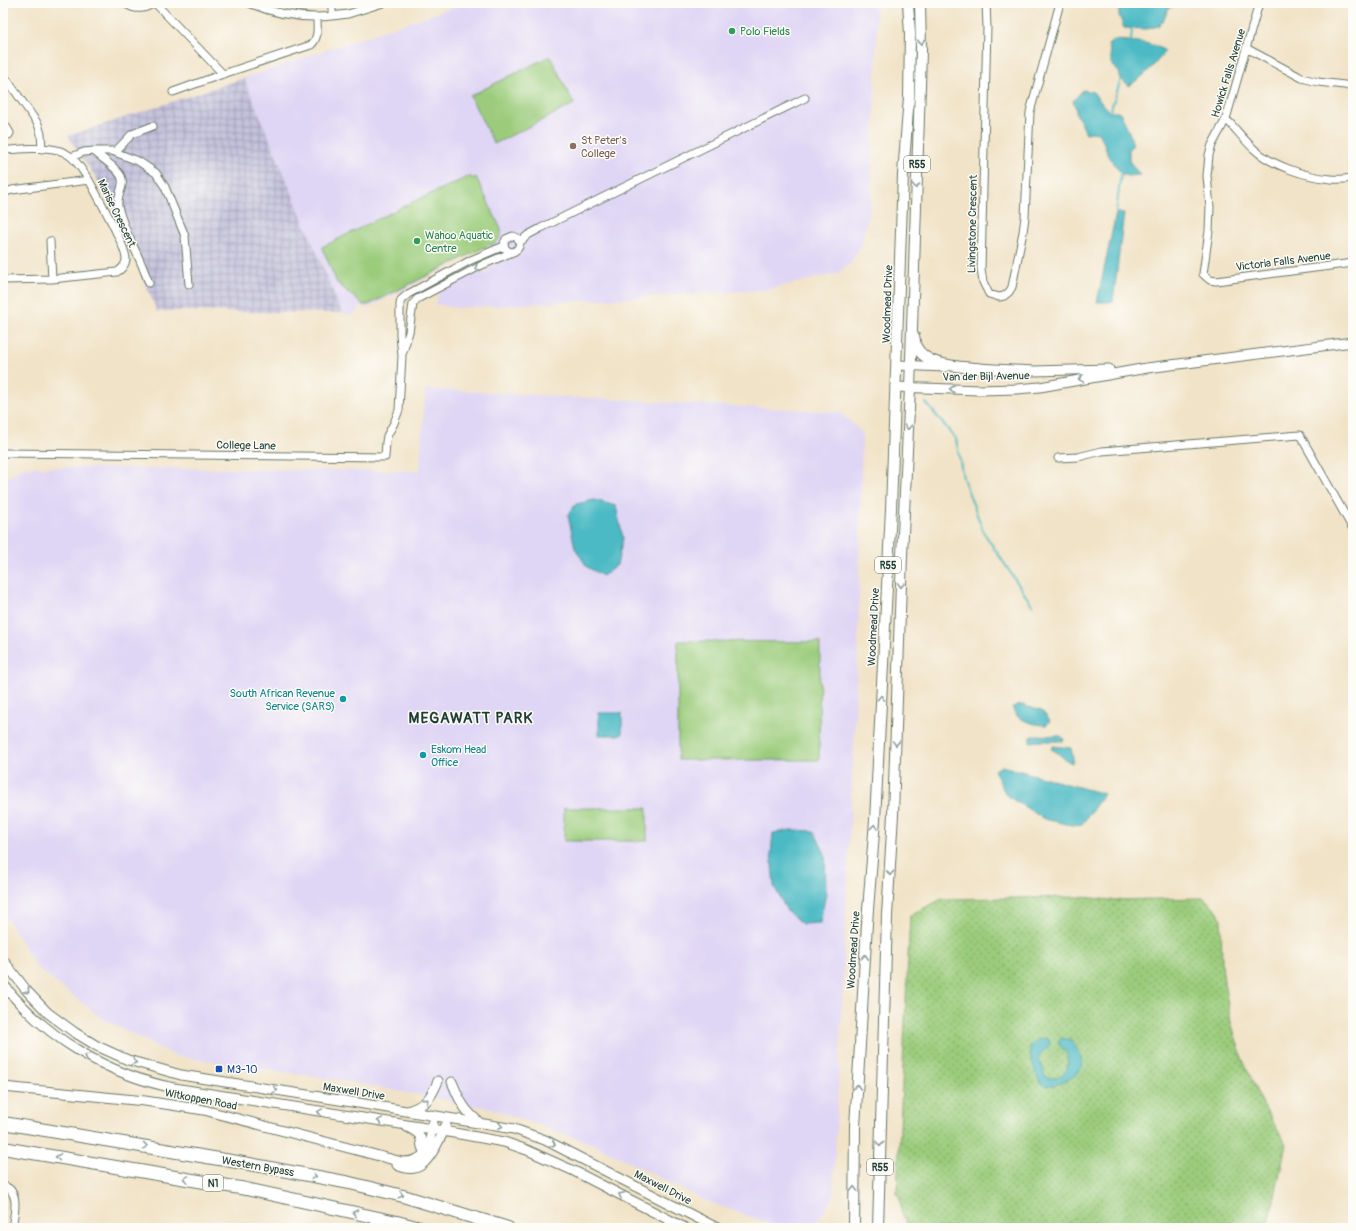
<svg xmlns="http://www.w3.org/2000/svg" width="1356" height="1231" font-family="Pangolin,sans-serif">
<style>
.built{fill:#dfd5f5}
.industrial{fill:url(#industrial-grid)}
.grass{fill:url(#grass-dots);stroke:#5d8458}
.park{fill:#9bcc7c;stroke:#5d8458}
.water{fill:#4cbac4;stroke:#367c7c}
.lines{fill:none;stroke-linecap:round;stroke-linejoin:round}
.stream{stroke:#4cbac4;stroke-width:2}
.street-casing{stroke:#687767;stroke-width:9}
.secondary-casing{stroke:#687767;stroke-width:11}
.primary-casing{stroke:#687767;stroke-width:12}
.highway-casing{stroke:#687767;stroke-width:14}
.street{stroke:#fff;stroke-width:7}
.secondary{stroke:#fff;stroke-width:9}
.primary{stroke:#fff;stroke-width:10}
.highway{stroke:#fff;stroke-width:12}
.oneway{stroke:#8f9e9a}
.leisure-dot{fill:#2e9e5b;stroke:#fdfcf7;stroke-width:1.5}
.education-dot{fill:#8d6e63;stroke:#fdfcf7;stroke-width:1.5}
.culture-dot{fill:#0f9aa8;stroke:#fdfcf7;stroke-width:1.5}
.transit-dot{fill:#1a4fb4;stroke:#fdfcf7;stroke-width:1.5}
.labels{text-anchor:middle;stroke-width:3;stroke-linejoin:round;paint-order:stroke}
.shield{fill:#fdfcf7;stroke:#62766e;stroke-width:1}
.shield-label{font-size:10px;font-weight:bold;fill:#1f3d34}
.leisure-label{font-size:11px;fill:#27864d;stroke:#fdfcf7;text-anchor:start}
.street-label{font-size:11px;fill:#1f3d34;stroke:#fdfcf7}
.education-label{font-size:11px;fill:#785e54;stroke:#fdfcf7;text-anchor:start}
.culture-label{font-size:11px;fill:#0d838f;stroke:#fdfcf7;text-anchor:end}
.transit-label{font-size:11px;fill:#164399;stroke:#fdfcf7;text-anchor:start}
.district-label{font-size:15px;font-weight:bold;letter-spacing:1px;fill:#1f3d34;stroke:#fdfcf7}
</style>
<defs>
<pattern id="industrial-grid" width="8" height="8" patternUnits="userSpaceOnUse"><rect width="8" height="8" fill="#c3c1db"/><path d="M0 4h8M4 0v8" fill="none" stroke="#9e9eb2"/></pattern>
<pattern id="grass-dots" width="8" height="8" patternUnits="userSpaceOnUse"><rect width="8" height="8" fill="#9bcc7c"/><path d="M2 2h.1M6 6h.1" fill="none" stroke="#7ea766" stroke-width="1.8" stroke-linecap="round"/></pattern>
</defs>
<rect width="100%" height="100%" fill="#fdfcf7"/>
<filter id="ink" filterUnits="userSpaceOnUse"><feTurbulence type="fractalNoise" baseFrequency=".025" numOctaves="2"/><feDisplacementMap in="SourceGraphic" scale="8" xChannelSelector="R" yChannelSelector="G"/><feConvolveMatrix kernelMatrix="1 2 1 2 8 2 1 2 1" color-interpolation-filters="sRGB"/></filter>
<filter id="wash" filterUnits="userSpaceOnUse"><feTurbulence type="fractalNoise" baseFrequency=".012" numOctaves="4" result="noise"/><feDisplacementMap in="SourceGraphic" scale="16" xChannelSelector="R" yChannelSelector="G"/><feGaussianBlur stdDeviation="0.9" result="paint"/><feColorMatrix in="noise" values="0 0 0 0 0 0 0 0 0 0 0 0 0 0 0 0 0 1.4 0 .05"/><feComposite in="paint" operator="in"/></filter>
<g filter="url(#wash)">
<rect width="100%" height="100%" fill="#f1e3c7"/>
<path class="built" d="M466 3H875L877 30 871 202 861 246 850 264 836 274 764 290 458 308 435 304 439 292 476 272 487 274 489 266 497 264 488 246 368 308 360 306 358 311 351 316 342 313 244 78Z
M425 389 840 412 862 433 858 649 833 1198 813 1228H782L701 1199 598 1146 489 1108 338 1080 176 1056 104 1020 37 968 3 912V480L24 467 420 471Z"/>
<path class="industrial" d="M244 78 342 313 165 311 157 312 112 202 68 136Z"/>
<path class="grass" d="M1081 897 1111 900 1204 898 1217 910 1221 918 1222 965 1224 982 1231 1022 1242 1058 1263 1105 1286 1144 1268 1228H908L901 1210 900 1199 897 1192 910 915 942 899Z"/>
<path class="park" d="M550 56 574 104 494 144 470 96Z
M470 176 472 179 476 177 501 229C502 238 498 241 492 246L491 244 368 305H363L337 283 322 247 404 206Z
M678 641 820 642 819 760H678Z
M564 808H647V841H564Z"/>
<path class="water" d="M1119 3H1175L1167 11 1164 20 1158 26 1147 29 1124 28 1119 15Z
M1114 40C1129 41 1154 42 1165 51 1154 66 1144 77 1128 86L1121 79 1119 72 1112 66 1110 51 1108 45Z
M1083 90 1093 92 1103 105 1110 112H1120L1129 132 1133 145 1129 149V161L1140 175 1127 176 1121 173 1108 156 1104 143 1098 133 1092 132 1086 133 1076 113V109L1073 101Z
M1116 213H1124L1113 302H1097Z
M594 500 616 506 623 538 617 565 603 576 587 567 575 548 568 515 576 504Z
M1022 705 1042 711 1050 721 1046 725C1037 725 1024 722 1017 716 1015 714 1013 709 1012 707Z
M599 713H622V735H599Z
M1036 735 1061 736 1064 739 1063 741H1040L1030 742 1031 737Z
M1053 746 1071 748 1073 757 1072 763C1062 759 1060 753 1051 749Z
M1002 766 1104 794 1082 824 1071 825 1044 819 1006 795 994 770Z
M791 830 814 831 825 854 826 893 820 923 802 924 787 911 774 886 771 854 773 833Z
M1045 1038 1049 1039 1050 1045C1046 1051 1039 1052 1038 1060L1043 1067 1044 1075 1047 1078C1064 1079 1072 1069 1066 1053 1065 1049 1060 1047 1058 1043L1061 1038 1071 1040C1075 1045 1081 1055 1082 1062 1084 1077 1056 1086 1045 1086 1043 1084 1041 1084 1040 1082 1036 1076 1029 1054 1030 1048 1032 1041 1039 1039 1045 1038Z"/>
<g class="lines">
<path class="stream" d="M1131 41 1132 29
M1110 112 1121 79
M1116 213 1121 173
M926 403 956 439 963 478 984 533 1032 605"/>
</g>
</g>
<g filter="url(#ink)">
<g class="lines">
<defs>
<path id="street" d="M125 3C133 10 145 10 153 3
M155 3 223 74
M249 3C275 14 304 19 332 16V3
M986 3 987 27 981 269 983 282 989 294 999 297 1004 296 1009 292 1012 287 1023 232 1025 217 1030 112 1060 3
M1259 3 1226 119 1212 145 1209 155 1207 176 1210 207 1209 231 1203 274 1210 280 1216 281 1353 263
M332 16 348 14 383 3
M1246 48 1302 78 1318 82 1353 86
M3 74 38 124 41 134 42 149
M173 92 223 74 311 45C319 38 317 28 317 17
M1226 119C1236 129 1244 140 1254 149 1272 166 1307 177 1331 179 1338 180 1346 179 1353 178
M3 122 10 133 9 135H3
M3 150C23 150 54 143 70 156 78 162 83 172 89 180
M94 151C102 159 115 166 121 176 126 186 116 195 118 206 121 221 129 237 136 252 141 262 145 273 149 283
M115 152 132 134 153 126
M71 157 84 152 94 151H112L138 161 156 173 165 187 185 236 189 284
M3 193 12 190 89 180C96 194 127 247 126 260 125 266 122 269 117 272L52 279 3 280
M50 241 52 279
M520 242 528 235 541 228 805 98
M403 352 409 332 413 304 417 299 482 265 515 251C522 246 521 238 513 236L506 239C502 245 505 251 512 252
M3 453 385 457 386 442 387 436 394 423 399 410 402 356 400 335V304L401 300 408 294 471 260 504 246
M1058 458 1078 457 1102 451 1300 435 1353 529
M3 1186C21 1190 14 1215 12 1228"/>
<path id="secondary" d="M897 365 946 367
M976 368 1034 371 1109 369
M895 387 979 390 1017 389 1040 387 1147 368 1353 342
M3 960 27 991 48 1013 74 1032 97 1046 128 1060 181 1075 358 1103 514 1129 545 1140 717 1228
M3 984C46 1038 106 1074 174 1088L432 1129 504 1142 527 1150 574 1171 685 1228
M452 1082C460 1101 463 1109 480 1123
M3 1087 145 1101 204 1110 402 1162C429 1162 429 1145 433 1123
M407 1111C425 1106 431 1098 438 1081
M407 1127C429 1137 416 1140 425 1153
M397 1165C418 1175 427 1162 436 1146 440 1139 443 1133 446 1125"/>
<path id="primary" d="M914 336C915 339 915 343 916 346 926 368 963 366 983 369
M854 1228 855 1126 859 1062 867 923 875 820 891 509 903 175 909 97 910 34 908 3
M878 1228 887 916 893 814 902 555 910 388 920 86 921 50 920 3"/>
<path id="highway" d="M3 1123 249 1164 350 1183 403 1196 508 1228
M3 1148 246 1189 397 1222 420 1228"/>
</defs>
<use href="#street" class="street-casing"/>
<use href="#secondary" class="secondary-casing"/>
<use href="#primary" class="primary-casing"/>
<use href="#highway" class="highway-casing"/>
<use href="#street" class="street"/>
<use href="#secondary" class="secondary"/>
<use href="#primary" class="primary"/>
<use href="#highway" class="highway"/>
</g>
<defs><path id="oneway-chevron" d="M-2-3.5L2.5 0L-2 3.5" fill="none" stroke-width="1.6" stroke-linecap="round" stroke-linejoin="round"/></defs>
<g class="oneway">
<use href="#oneway-chevron" transform="translate(921 42) rotate(88)"/>
<use href="#oneway-chevron" transform="translate(916 186) rotate(92)"/>
<use href="#oneway-chevron" transform="translate(477 268) rotate(152)"/>
<use href="#oneway-chevron" transform="translate(1081 379) rotate(171)"/>
<use href="#oneway-chevron" transform="translate(952 389) rotate(-179)"/>
<use href="#oneway-chevron" transform="translate(908 427) rotate(93)"/>
<use href="#oneway-chevron" transform="translate(901 585) rotate(92)"/>
<use href="#oneway-chevron" transform="translate(881 698) rotate(-87)"/>
<use href="#oneway-chevron" transform="translate(896 743) rotate(92)"/>
<use href="#oneway-chevron" transform="translate(874 827) rotate(-86)"/>
<use href="#oneway-chevron" transform="translate(890 873) rotate(93)"/>
<use href="#oneway-chevron" transform="translate(865 957) rotate(-87)"/>
<use href="#oneway-chevron" transform="translate(27 991) rotate(48)"/>
<use href="#oneway-chevron" transform="translate(87 1056) rotate(-149)"/>
<use href="#oneway-chevron" transform="translate(134 1062) rotate(18)"/>
<use href="#oneway-chevron" transform="translate(857 1087) rotate(-87)"/>
<use href="#oneway-chevron" transform="translate(275 1090) rotate(9)"/>
<use href="#oneway-chevron" transform="translate(426 1101) rotate(-44)"/>
<use href="#oneway-chevron" transform="translate(320 1112) rotate(-171)"/>
<use href="#oneway-chevron" transform="translate(380 1121) rotate(-171)"/>
<use href="#oneway-chevron" transform="translate(500 1126) rotate(10)"/>
<use href="#oneway-chevron" transform="translate(553 1144) rotate(26)"/>
<use href="#oneway-chevron" transform="translate(880 1144) rotate(92)"/>
<use href="#oneway-chevron" transform="translate(145 1146) rotate(9)"/>
<use href="#oneway-chevron" transform="translate(58 1157) rotate(-171)"/>
<use href="#oneway-chevron" transform="translate(314 1176) rotate(11)"/>
<use href="#oneway-chevron" transform="translate(186 1179) rotate(-171)"/>
<use href="#oneway-chevron" transform="translate(854 1189) rotate(-89)"/>
<use href="#oneway-chevron" transform="translate(401 1195) rotate(15)"/>
<use href="#oneway-chevron" transform="translate(621 1195) rotate(-153)"/>
<use href="#oneway-chevron" transform="translate(355 1213) rotate(-168)"/>
</g>
</g>
<g class="leisure-dot">
<circle cx="732" cy="31" r="4"/>
<circle cx="417" cy="241" r="4"/>
</g>
<circle class="education-dot" cx="573" cy="146" r="4"/>
<g class="culture-dot">
<circle cx="343" cy="699" r="4"/>
<circle cx="423" cy="755" r="4"/>
</g>
<rect class="transit-dot" x="215" y="1065" width="8" height="8" rx="2"/>
<g class="labels">
<g class="shield">
<rect x="904" y="156" width="26" height="16" rx="3"/>
<rect x="875" y="557" width="26" height="16" rx="3"/>
<rect x="867" y="1159" width="26" height="16" rx="3"/>
<rect x="203" y="1175" width="20" height="16" rx="3"/>
</g>
<g class="shield-label">
<text x="917" y="168">R55</text>
<text x="888" y="569">R55</text>
<text x="880" y="1171">R55</text>
<text x="213" y="1187">N1</text>
</g>
<g class="leisure-label">
<text x="740" y="35">Polo Fields</text>
<text x="425" y="239">Wahoo Aquatic<tspan x="425" dy="13">Centre</tspan></text>
</g>
<g class="street-label">
<text transform="translate(1228 73) rotate(-73)" y="4">Howick Falls Avenue</text>
<text transform="translate(117 213) rotate(64)" y="4">Marise Crescent</text>
<text transform="translate(972 224) rotate(-89)" y="4">Livingstone Crescent</text>
<text transform="translate(1283 261) rotate(-7)" y="4">Victoria Falls Avenue</text>
<text transform="translate(887 304) rotate(-88)" y="4">Woodmead Drive</text>
<text transform="translate(986 376) rotate(-1)" y="4">Van der Bijl Avenue</text>
<text transform="translate(246 445) rotate(1)" y="4">College Lane</text>
<text transform="translate(873 627) rotate(-87)" y="4">Woodmead Drive</text>
<text transform="translate(853 950) rotate(-86)" y="4">Woodmead Drive</text>
<text transform="translate(354 1091) rotate(9)" y="4">Maxwell Drive</text>
<text transform="translate(201 1099) rotate(11)" y="4">Witkoppen Road</text>
<text transform="translate(258 1166) rotate(10)" y="4">Western Bypass</text>
<text transform="translate(663 1187) rotate(27)" y="4">Maxwell Drive</text>
</g>
<g class="education-label">
<text x="581" y="144">St Peter's<tspan x="581" dy="13">College</tspan></text>
</g>
<g class="culture-label">
<text x="335" y="697">South African Revenue<tspan x="335" dy="13">Service (SARS)</tspan></text>
<text x="431" y="753" text-anchor="start">Eskom Head<tspan x="431" dy="13">Office</tspan></text>
</g>
<g class="transit-label">
<text x="227" y="1073">M3-10</text>
</g>
<g class="district-label">
<text x="471" y="723">MEGAWATT PARK</text>
</g>
</g>
<rect width="1356" height="1231" fill="none" stroke="#fdfcf7" stroke-width="16"/>
</svg>
